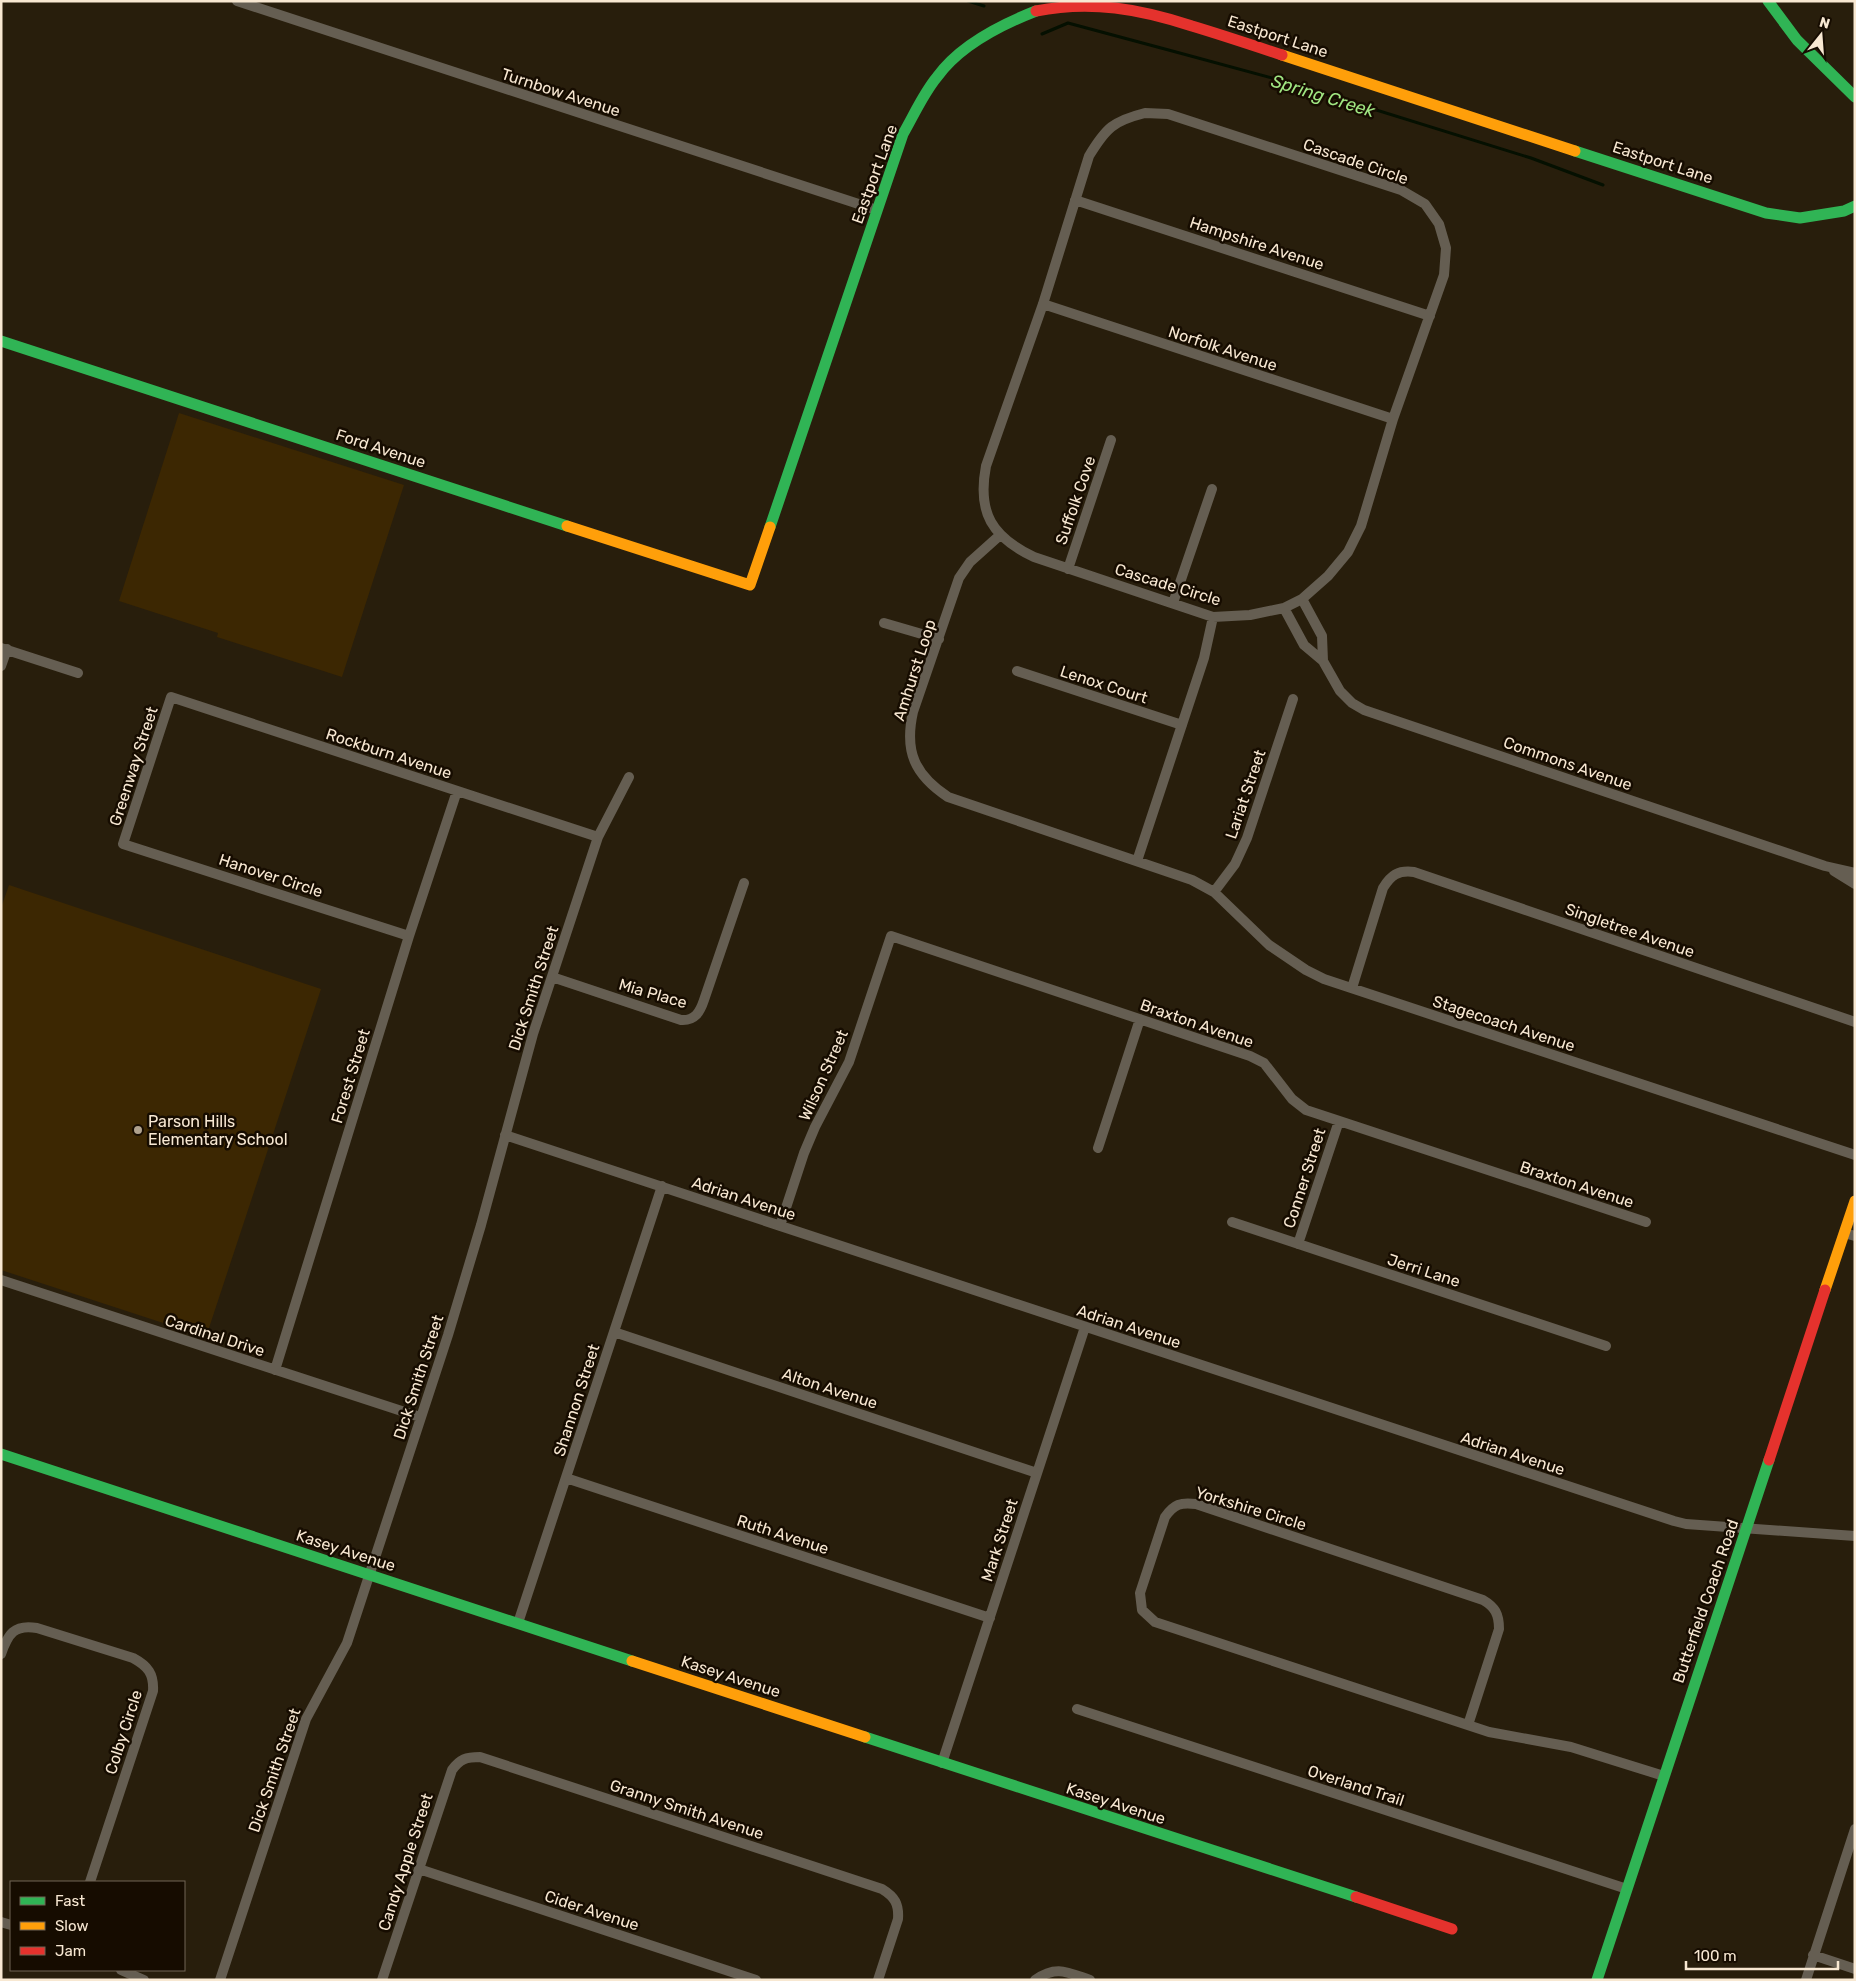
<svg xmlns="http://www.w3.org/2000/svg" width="1856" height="1981" font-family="Rubik,sans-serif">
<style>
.built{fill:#3c2702}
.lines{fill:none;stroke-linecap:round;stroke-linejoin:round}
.stream{stroke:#051001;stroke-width:3}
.street{stroke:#655e52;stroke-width:10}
.fast{stroke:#30b455;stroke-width:11}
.slow{stroke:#ff9f0a;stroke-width:11}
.jam{stroke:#e5322d;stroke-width:11}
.poi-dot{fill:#afa18d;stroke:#160c00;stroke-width:2}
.labels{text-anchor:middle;stroke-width:5;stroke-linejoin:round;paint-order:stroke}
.street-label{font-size:16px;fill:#f8e8d2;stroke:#160c00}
.poi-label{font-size:16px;fill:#f8e8d2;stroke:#160c00;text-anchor:start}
.water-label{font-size:18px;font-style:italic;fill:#a0e682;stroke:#160c00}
</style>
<rect width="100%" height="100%" fill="#281e0c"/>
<path class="built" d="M179 413 404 485 342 677 217 637 218 633 119 601Z
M9 885 321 989 206 1337 1 1270V908Z"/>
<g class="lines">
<path class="stream" d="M968 1 984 6
M1042 34 1068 23 1176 52 1283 81 1531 158 1603 185"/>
<path class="street" d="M237 1 877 210
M1145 113 1168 114 1401 190 1425 204 1439 224 1446 248 1444 275 1393 419 1361 526 1348 552 1328 576 1302 599 1284 608 1250 615 1213 617 1034 557C992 537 977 513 986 466L1043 304 1089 156C1106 128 1113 121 1145 113Z
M1075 200 1430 316
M1043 304 1393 419
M999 536 970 562 959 578 913 712C904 752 915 775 948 797L1192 880 1214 892 1269 945 1306 970 1324 979 1855 1155
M1068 569 1111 440
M1302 599 1322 636 1323 661
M1173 603 1212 489
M1284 608 1304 645 1323 661 1340 691 1352 703 1364 710 1825 866 1855 873
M884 623 939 639
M1 648 78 673
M1 666 7 649
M1017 671 1182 725
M1137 861 1204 658 1213 617
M1834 871 1855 884
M1214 892 1235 864 1247 838 1293 699
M409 936 123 844 171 697 598 837
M552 977 681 1020C695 1021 700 1012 704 1000L744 883
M1352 988 1383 888C1391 875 1398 870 1414 872L1855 1022
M505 1135 1674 1521 1686 1524 1855 1536
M1098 1148 1140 1019
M1232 1222 1606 1346
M780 1226 804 1153 815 1127 849 1062 891 936 1250 1056 1264 1063 1292 1099 1306 1110 1646 1222
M1844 1233 1855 1236
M1298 1244 1339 1121
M1 1280 420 1417
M614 1332 1037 1473
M275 1370 409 936 457 791
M566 1478 990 1618
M518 1623 662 1186
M1 1654C8 1634 14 1624 37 1628L133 1658C148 1666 154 1674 153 1691L90 1882
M1077 1709 1627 1889
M1468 1725 1499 1629C1499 1614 1495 1607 1483 1600L1196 1504C1181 1502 1174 1504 1165 1517L1140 1593 1142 1610 1155 1622 1489 1732 1571 1747 1664 1776
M942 1763 1085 1327
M419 1869 756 1980
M1 1922 11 1925
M1813 1955 1855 1969
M121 1970 144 1980
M220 1980 306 1719 347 1643 448 1335 481 1225 533 1034 598 837 629 777
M382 1980 452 1770C460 1759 466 1757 480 1757L882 1889C895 1897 899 1904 898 1919L878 1980
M1035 1980C1056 1965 1067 1972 1090 1980
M1806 1980 1855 1829"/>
<path class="fast" d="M1768 1 1797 40 1855 97
M1575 151 1766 213 1800 218 1844 211 1855 206
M1 341 567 526
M770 527 903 134C914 115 923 94 937 77 960 45 1000 25 1036 11
M1 1454 632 1661
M865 1737 1356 1897
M1597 1980 1769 1460"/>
<path class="slow" d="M1282 55 1575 151
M567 526 750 585 770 527
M1825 1290 1855 1201
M632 1661 865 1737"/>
<path class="jam" d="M1036 11C1091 0 1140 9 1192 26 1222 35 1252 45 1282 55
M1769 1460 1825 1290
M1356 1897 1452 1929"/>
</g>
<circle class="poi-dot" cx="138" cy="1130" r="5"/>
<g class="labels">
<g class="street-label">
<text transform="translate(1278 36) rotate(18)" y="6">Eastport Lane</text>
<text transform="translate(561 92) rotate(18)" y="6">Turnbow Avenue</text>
<text transform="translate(1356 161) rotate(19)" y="6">Cascade Circle</text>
<text transform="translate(1663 162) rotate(18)" y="6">Eastport Lane</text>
<text transform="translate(874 174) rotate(-70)" y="6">Eastport Lane</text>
<text transform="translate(1257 243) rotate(18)" y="6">Hampshire Avenue</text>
<text transform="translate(1223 348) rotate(18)" y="6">Norfolk Avenue</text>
<text transform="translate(381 448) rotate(18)" y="6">Ford Avenue</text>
<text transform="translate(1075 500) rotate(-71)" y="6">Suffolk Cove</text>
<text transform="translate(1168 584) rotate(17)" y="6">Cascade Circle</text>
<text transform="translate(914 670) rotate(-72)" y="6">Amhurst Loop</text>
<text transform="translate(1104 684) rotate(18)" y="6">Lenox Court</text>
<text transform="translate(389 753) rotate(18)" y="6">Rockburn Avenue</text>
<text transform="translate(1568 763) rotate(19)" y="6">Commons Avenue</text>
<text transform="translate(133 766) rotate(-72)" y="6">Greenway Street</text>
<text transform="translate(1245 794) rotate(-71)" y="6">Lariat Street</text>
<text transform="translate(271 875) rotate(18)" y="6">Hanover Circle</text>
<text transform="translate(1630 930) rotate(19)" y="6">Singletree Avenue</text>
<text transform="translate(533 988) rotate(-72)" y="6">Dick Smith Street</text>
<text transform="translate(653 993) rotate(16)" y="6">Mia Place</text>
<text transform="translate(1197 1023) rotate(19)" y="6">Braxton Avenue</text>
<text transform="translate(1504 1023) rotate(18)" y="6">Stagecoach Avenue</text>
<text transform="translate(823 1075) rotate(-66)" y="6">Wilson Street</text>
<text transform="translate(350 1076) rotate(-73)" y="6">Forest Street</text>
<text transform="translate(1304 1178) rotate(-72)" y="6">Conner Street</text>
<text transform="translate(1577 1184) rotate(18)" y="6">Braxton Avenue</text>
<text transform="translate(744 1198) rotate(18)" y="6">Adrian Avenue</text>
<text transform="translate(1424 1270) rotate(18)" y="6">Jerri Lane</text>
<text transform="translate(1129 1326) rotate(18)" y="6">Adrian Avenue</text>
<text transform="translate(215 1335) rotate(18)" y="6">Cardinal Drive</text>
<text transform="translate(418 1377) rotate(-72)" y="6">Dick Smith Street</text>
<text transform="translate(830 1388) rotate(18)" y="6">Alton Avenue</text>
<text transform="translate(576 1400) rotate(-72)" y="6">Shannon Street</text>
<text transform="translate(1513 1453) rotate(18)" y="6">Adrian Avenue</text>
<text transform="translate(1251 1508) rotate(17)" y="6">Yorkshire Circle</text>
<text transform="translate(783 1534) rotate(18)" y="6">Ruth Avenue</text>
<text transform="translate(999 1540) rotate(-72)" y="6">Mark Street</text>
<text transform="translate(346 1550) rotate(18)" y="6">Kasey Avenue</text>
<text transform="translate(1705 1601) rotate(-71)" y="6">Butterfield Coach Road</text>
<text transform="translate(731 1676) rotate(18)" y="6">Kasey Avenue</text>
<text transform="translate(123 1732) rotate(-72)" y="6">Colby Circle</text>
<text transform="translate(274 1770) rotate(-71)" y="6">Dick Smith Street</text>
<text transform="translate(1356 1785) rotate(18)" y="6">Overland Trail</text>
<text transform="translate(1116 1803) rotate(18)" y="6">Kasey Avenue</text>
<text transform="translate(687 1809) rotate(18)" y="6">Granny Smith Avenue</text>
<text transform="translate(405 1862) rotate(-72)" y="6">Candy Apple Street</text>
<text transform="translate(592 1910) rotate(18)" y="6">Cider Avenue</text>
</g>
<g class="poi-label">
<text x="148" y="1127">Parson Hills<tspan x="148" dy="18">Elementary School</tspan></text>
</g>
<g class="water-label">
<text transform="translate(1323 96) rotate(17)" y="6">Spring Creek</text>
</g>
</g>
<rect width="1856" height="1981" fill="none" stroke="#f8e8d2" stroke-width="5"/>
<rect x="10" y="1881" width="175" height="90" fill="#160c00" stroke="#706454"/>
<rect x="20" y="1897" width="25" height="8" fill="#30b455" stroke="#706454"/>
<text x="55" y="1906" font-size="15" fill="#f8e8d2">Fast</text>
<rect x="20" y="1922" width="25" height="8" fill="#ff9f0a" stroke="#706454"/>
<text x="55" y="1931" font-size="15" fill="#f8e8d2">Slow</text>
<rect x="20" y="1947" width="25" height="8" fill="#e5322d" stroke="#706454"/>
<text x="55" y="1956" font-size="15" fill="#f8e8d2">Jam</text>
<g transform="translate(1821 35) rotate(17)" stroke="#160c00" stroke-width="4" paint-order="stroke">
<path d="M0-4L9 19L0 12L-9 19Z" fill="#f8e8d2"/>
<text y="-8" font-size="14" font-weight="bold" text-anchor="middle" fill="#f8e8d2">N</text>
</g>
<path d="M1686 1961v8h152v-8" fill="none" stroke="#f8e8d2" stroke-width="2.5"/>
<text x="1694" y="1961" font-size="15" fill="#f8e8d2" stroke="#160c00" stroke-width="4" paint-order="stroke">100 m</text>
</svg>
